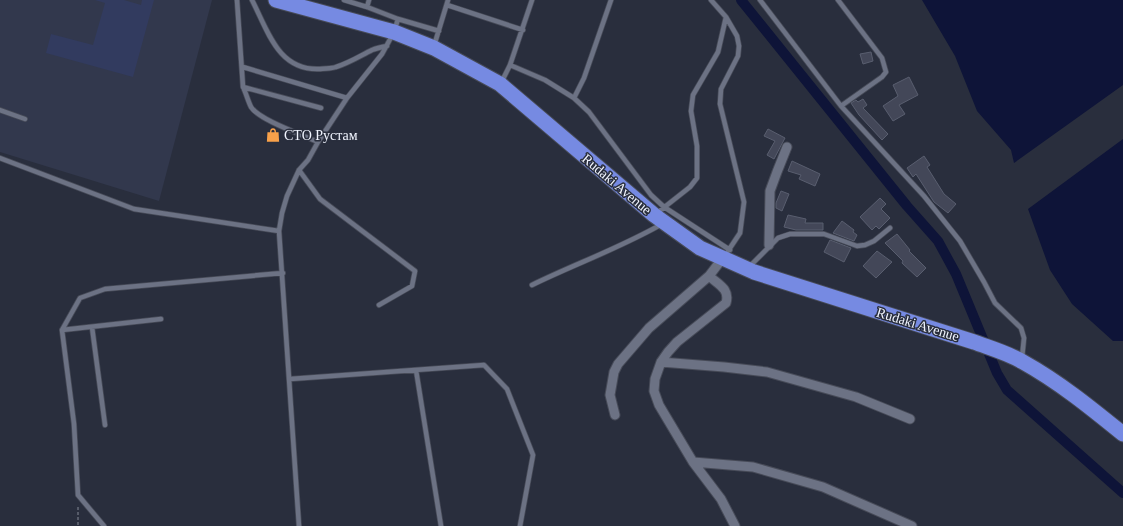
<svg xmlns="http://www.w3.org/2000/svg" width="1123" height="526" font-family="Georgia,serif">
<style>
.built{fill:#32384d}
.green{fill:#323b5f}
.water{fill:#0e1438}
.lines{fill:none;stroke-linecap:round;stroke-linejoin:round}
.canal{stroke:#0e1438;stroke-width:10}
.building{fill:#434758;stroke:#595e6f}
.service-casing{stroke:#474b58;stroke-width:6}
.minor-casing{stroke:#474b58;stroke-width:11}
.trunk-casing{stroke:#474b58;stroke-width:17}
.path{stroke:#666b78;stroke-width:1.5;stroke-dasharray:3 2;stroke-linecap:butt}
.service{stroke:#6c7284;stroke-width:4.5}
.minor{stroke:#6c7284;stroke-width:9}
.trunk{stroke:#768ae2;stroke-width:15}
.labels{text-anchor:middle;stroke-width:3;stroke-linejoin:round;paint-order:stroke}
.poi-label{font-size:14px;fill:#f0f4fe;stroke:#292e3d;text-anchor:start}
.street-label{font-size:14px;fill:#f0f4fe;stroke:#292e3d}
</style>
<rect width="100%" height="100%" fill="#292e3d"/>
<path class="built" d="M0 0H212L159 201 0 152Z"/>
<path class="green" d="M95 0H124L141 5 142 0H154L133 77 46 53 51 34 93 45 105 3Z"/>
<path class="water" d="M922 0H1123V85L1014 163 1011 150 977 111 955 56Z
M1123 139V341H1113L1072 304 1050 270 1028 209Z"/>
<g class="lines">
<path class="canal" d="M741 0 907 206 938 241 956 274 997 373 1007 390 1123 493"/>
</g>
<path class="building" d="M871 52 873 61 863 64 860 54Z
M909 77 918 95 899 105 905 114 893 121 883 106 898 96 893 85Z
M863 99 867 105 863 108 888 134 882 140 859 115 851 103 856 100 858 102Z
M768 129 785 138 774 159 767 155 775 141 764 136Z
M924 156 930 165 927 167 944 194 956 204 948 213 934 202 916 174 913 177 907 168Z
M792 161 820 174 815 186 799 179 801 175 788 171Z
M781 191 789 194 782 211 776 208V203Z
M880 198 886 204 881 209 890 218 879 229 876 226 872 230 860 217Z
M788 215 806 219 805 223H823V230H796L784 227Z
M842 221 854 230 853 232 857 235 854 241 833 233Z
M897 234 910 250 909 251 926 268 917 277 902 263 903 261 885 243Z
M830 240 851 248 844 262 824 252Z
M877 251 892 262 876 278 863 266Z"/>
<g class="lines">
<defs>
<path id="service" d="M237 0 243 87 321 108
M252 0C268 31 278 71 320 69 325 68 331 69 336 67 349 63 360 56 372 50 377 48 382 47 387 46
M344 0 367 7
M760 0 841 106 924 196 960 241 984 282 995 303 1021 328 1024 338 1022 358
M838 0 882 58 886 72 882 77 841 106
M447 5 523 30
M726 17 737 36 739 46 738 56 721 89 720 104 744 202 740 233 728 251
M398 19 439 31
M434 46 448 0
M510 65 545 80 574 98 589 112 651 195 664 207 730 250
M243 67 347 98
M501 83 510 65 532 0
M243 87C246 93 248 101 251 107 259 120 303 135 318 142
M574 98 584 78 611 0
M0 110 25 119
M0 158 134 209 279 231
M299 170 320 199 415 271 412 286 379 305
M657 213 690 187 697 178V146L691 111 693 95 718 52 726 17 711 0
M749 267 778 238 790 234H824L857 246 865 245 874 241 890 228
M532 285C575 264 620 248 662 224
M92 327 105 425
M62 330 161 319
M416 370 441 526
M290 379 484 365 507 389 533 455 520 526
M104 526 78 495 74 424 62 330 80 298 105 289 283 273
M299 526 279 231 282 213 287 196 299 170 308 160 318 142 347 98 382 54 394 32 398 19 367 7 369 0"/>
<path id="minor" d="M769 245 770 191 777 172 787 147
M709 276C719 285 730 289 726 303L677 342 668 352 661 362 655 379 654 391 659 405 693 462 721 499 735 526
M661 362 724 367 767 372 856 397 910 419
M615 415 610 395 614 372 618 364 649 328 709 276 722 259
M693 462 753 467 823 487 912 526"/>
<path id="trunk" d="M276 0 394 32 434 48 500 84 654 215 700 248 754 272 974 342C990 348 1008 353 1023 362 1059 382 1091 408 1123 434"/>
</defs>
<use href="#service" class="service-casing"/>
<use href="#minor" class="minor-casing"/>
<use href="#trunk" class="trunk-casing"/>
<path class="path" d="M78 507V526"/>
<use href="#service" class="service"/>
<use href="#minor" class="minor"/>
<use href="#trunk" class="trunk"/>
</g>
<defs>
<symbol id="shop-bare" viewBox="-9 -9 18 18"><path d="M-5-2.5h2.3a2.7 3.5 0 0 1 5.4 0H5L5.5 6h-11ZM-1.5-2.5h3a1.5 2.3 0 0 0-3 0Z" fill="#f8a14a" stroke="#292e3d" stroke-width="2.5" paint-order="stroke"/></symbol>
</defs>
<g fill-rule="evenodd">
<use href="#shop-bare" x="263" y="125" width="20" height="20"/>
</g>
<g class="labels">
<g class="poi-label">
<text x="284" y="140">СТО Рустам</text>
</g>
<g class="street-label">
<text transform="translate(617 184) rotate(40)" y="5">Rudaki Avenue</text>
<text transform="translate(918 324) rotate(17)" y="5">Rudaki Avenue</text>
</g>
</g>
</svg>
